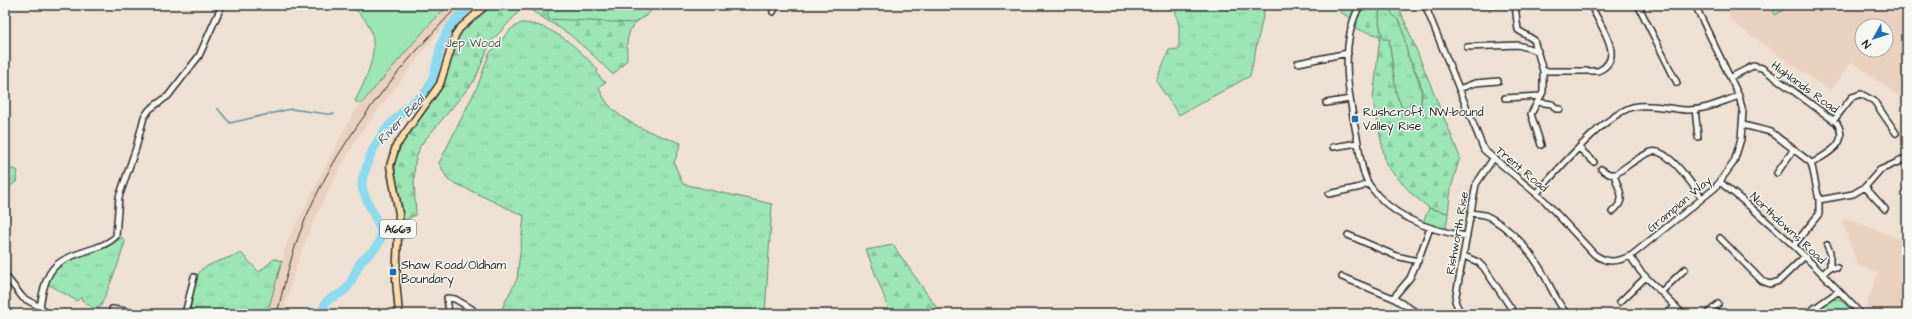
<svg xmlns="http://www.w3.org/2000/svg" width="1912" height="319" font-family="'Architects Daughter',sans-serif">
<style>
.built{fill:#ead1bf;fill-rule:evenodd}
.grass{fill:url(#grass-tufts);stroke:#648870}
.forest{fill:url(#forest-firs);stroke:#648870}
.wetland{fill:url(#wetland-marsh);stroke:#648870}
.park{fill:#9ce5b4;stroke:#648870}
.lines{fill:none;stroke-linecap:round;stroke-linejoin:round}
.stream{stroke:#66939f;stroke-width:1.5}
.river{stroke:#8dd9ed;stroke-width:9}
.minor-casing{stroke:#2b2b2b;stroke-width:8}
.major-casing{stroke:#2b2b2b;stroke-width:9}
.minor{stroke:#f6f6f2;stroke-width:5}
.major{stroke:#fddcac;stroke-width:6}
.tram{stroke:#2b2b2b;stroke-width:1}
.poi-dot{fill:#1f6fb2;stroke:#f6f6f2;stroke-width:1.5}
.labels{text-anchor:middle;stroke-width:3;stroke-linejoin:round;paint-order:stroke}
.shield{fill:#f6f6f2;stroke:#686867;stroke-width:1}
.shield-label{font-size:11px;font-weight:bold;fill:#2b2b2b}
.park-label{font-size:12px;fill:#475a4d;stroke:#f6f6f2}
.street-label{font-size:12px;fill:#2b2b2b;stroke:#f6f6f2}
.poi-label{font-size:12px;fill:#2b2b2b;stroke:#f6f6f2;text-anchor:start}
.water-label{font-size:13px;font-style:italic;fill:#44565c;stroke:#f6f6f2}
</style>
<defs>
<pattern id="grass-tufts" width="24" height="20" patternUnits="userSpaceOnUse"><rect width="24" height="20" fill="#9ce5b4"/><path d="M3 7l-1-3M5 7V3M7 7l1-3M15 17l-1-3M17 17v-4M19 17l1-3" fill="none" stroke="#87c59b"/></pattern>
<pattern id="forest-firs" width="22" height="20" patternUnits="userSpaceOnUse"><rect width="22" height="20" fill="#9ce5b4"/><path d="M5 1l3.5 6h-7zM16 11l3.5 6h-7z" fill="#87c59b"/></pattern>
<pattern id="wetland-marsh" width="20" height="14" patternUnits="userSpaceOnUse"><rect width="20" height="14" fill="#9ce5b4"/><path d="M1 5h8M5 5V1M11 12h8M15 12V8" fill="none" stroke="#87c59b"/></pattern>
</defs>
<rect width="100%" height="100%" fill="#efe0d4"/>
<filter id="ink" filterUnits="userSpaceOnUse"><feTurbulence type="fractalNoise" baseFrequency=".025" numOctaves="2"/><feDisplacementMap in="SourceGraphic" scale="8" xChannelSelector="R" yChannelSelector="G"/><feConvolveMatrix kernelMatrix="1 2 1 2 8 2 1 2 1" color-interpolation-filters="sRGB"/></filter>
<g filter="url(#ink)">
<path class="built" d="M449 5H464L434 37 357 138 333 181 307 237 295 270 283 314H267L287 242 354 111 429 25Z
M1727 5H1896L1907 22V108L1900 97 1852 62 1830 91 1739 27 1732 21 1727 12ZM1862 26H1886V50H1862Z
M1846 218 1907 242V314H1867L1864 311 1878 273 1857 265 1842 221Z"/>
<path class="grass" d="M1174 5H1249L1265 7 1250 76 1179 115 1156 81 1169 50 1179 49V26Z
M1380 5H1389C1392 15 1395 15 1400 23 1406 30 1405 46 1408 55 1416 79 1423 79 1421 108L1411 102 1403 111 1396 93 1389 40 1383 39 1379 22Z
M521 23C552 23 578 48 598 70L597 73 602 80 606 82 599 86C608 120 652 133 681 143L674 163 683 184 772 204 765 314H499L517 279 524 216 448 180 439 163 478 85 489 54 511 29Z
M1429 208 1448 213 1446 230 1423 223Z
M122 237 125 242 117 267 100 308H93L82 300 81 297 77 301 48 284C50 254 104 254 122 237Z
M241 253 259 272 274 259 282 261 267 314H189C192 304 195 274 202 269 213 262 229 258 241 253Z"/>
<path class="forest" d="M493 5H657C632 28 626 22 627 60L613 75 594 56 569 34 524 6 490 43 475 80 420 146 415 162 414 182 416 215 404 220 395 172V161L402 144 441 90 459 33Z
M1345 5H1380L1379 22 1383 39H1389L1396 93 1403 110 1411 102 1421 108 1422 92 1419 78 1408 56 1401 23 1392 14 1389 5H1398L1460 157 1451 188 1448 213 1429 208 1413 195 1386 165 1373 100 1380 36 1356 29 1357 22 1340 12Z
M893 245 934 304 940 314H891L866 250Z"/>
<path class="wetland" d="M5 169H14L18 171 16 182 5 190Z"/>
<path class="park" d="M347 5H449L429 25 361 104 355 101C368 75 386 39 360 14 357 10 351 8 347 5Z
M548 5H657L647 15 633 23 548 19Z
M1770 5H1792L1775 15Z
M1832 299H1840L1855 314H1812Z"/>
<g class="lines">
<path class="stream" d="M217 108 230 123 291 109 327 114H334"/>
<path class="river" d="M324 314C322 295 337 299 346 289 353 282 355 271 360 263 366 254 375 252 380 241 386 227 362 200 362 184 362 179 364 173 366 169 373 140 389 125 410 105 416 99 424 97 428 89 437 73 436 62 441 46 445 30 459 15 472 5"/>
<defs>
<path id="minor" d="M1360 5C1338 46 1349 99 1358 142 1360 156 1362 174 1370 186 1393 218 1430 231 1467 236
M1425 5 1484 150 1544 200 1594 254C1607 264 1618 262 1632 255L1715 188 1734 162 1741 139 1743 112 1739 96 1695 5
M1466 5H1510
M1515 5 1518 30 1534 40 1543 71V92L1531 114 1541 145
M1638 5 1677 83
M1687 5 1696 7
M773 12 777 5
M1467 47 1518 45 1538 51
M1298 63 1348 53
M1543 71H1598C1628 58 1598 24 1591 5
M1731 77 1753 66 1762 68 1837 123C1850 145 1827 153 1811 164
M1459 89 1475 83 1498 81
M1505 98 1541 96
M1537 102 1552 104 1556 109H1560
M1326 103 1350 99
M1695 109 1698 137
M1834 120 1852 97 1861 94 1874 101 1896 133
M1743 125 1771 132 1810 162 1812 166 1819 200V214L1794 245
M1333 147 1358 143
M1579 148 1594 162
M1601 169 1609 174H1616C1626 167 1639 156 1651 152 1668 147 1693 186 1702 198
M1777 173 1794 149
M1720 182C1763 216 1802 252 1839 291
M1865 187 1885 209
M1329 194 1361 187 1368 183
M1536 194C1556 172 1609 109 1637 106 1654 104 1670 109 1686 110 1704 111 1723 101 1739 96
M1819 200 1853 194 1865 187 1880 170 1907 158
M1612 212C1629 198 1618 191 1614 174
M1471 213 1485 215 1491 218C1511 230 1528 248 1540 268 1550 284 1555 300 1567 314
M1348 235 1396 256 1418 261
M1720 238 1762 281 1770 284 1779 281 1805 256
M1464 256 1478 262 1484 268 1515 314
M1630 256 1640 271 1683 314
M1830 267 1837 268
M1823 274 1830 267V252L1827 245
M5 275 23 298 40 307 48 314
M1342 277 1393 298 1419 314
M1661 292 1685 269
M1393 298 1410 278 1420 255 1430 228
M1620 302 1646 277
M40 307C47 264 55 261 95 248 103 245 111 242 116 236L119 197 136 148 144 117 150 109 168 96 199 56 222 5
M112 309 126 311 136 314
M185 314 194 277
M449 314 447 298 455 299 472 309
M1462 314 1459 310 1455 301 1476 184 1493 159
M1668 314 1675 306
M1707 314 1718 304
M1806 314 1839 291 1861 314"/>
<path id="major" d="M399 314 396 280 399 214 390 166 396 146 440 84 455 36 459 29 486 5"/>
</defs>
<use href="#minor" class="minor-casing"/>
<use href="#major" class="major-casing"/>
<use href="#minor" class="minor"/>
<use href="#major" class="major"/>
<path class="tram" d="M277 314C283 288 290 261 299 235 332 147 394 72 459 5"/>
</g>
</g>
<g class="poi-dot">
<rect x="1351" y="115" width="8" height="8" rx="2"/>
<rect x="389" y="268" width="8" height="8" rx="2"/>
</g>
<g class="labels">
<rect class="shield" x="380" y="220" width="36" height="18" rx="3"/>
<g class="shield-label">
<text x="398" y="233">A663</text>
</g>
<g class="park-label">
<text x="473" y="47">Jep Wood</text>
</g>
<g class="street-label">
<text transform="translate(1805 87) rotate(36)" y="4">Highlands Road</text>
<text transform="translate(1522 169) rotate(40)" y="4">Trent Road</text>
<text transform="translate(1679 204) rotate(-40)" y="4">Grampian Way</text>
<text transform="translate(1788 228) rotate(43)" y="4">Northdowns Road</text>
<text transform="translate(1457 233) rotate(-80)" y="4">Rishworth Rise</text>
</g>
<g class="poi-label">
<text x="1363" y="116">Rushcroft, NW-bound<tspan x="1363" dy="14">Valley Rise</tspan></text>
<text x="401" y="269">Shaw Road/Oldham<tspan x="401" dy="14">Boundary</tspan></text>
</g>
<g class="water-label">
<text transform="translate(400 119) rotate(-46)" y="5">River Beal</text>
</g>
</g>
<rect width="1912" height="319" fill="none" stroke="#f6f6f2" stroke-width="20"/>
<rect x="10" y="10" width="1892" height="299" fill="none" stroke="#2b2b2b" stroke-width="1.5" filter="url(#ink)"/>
<g transform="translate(1874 38) rotate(231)"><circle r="19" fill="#f6f6f2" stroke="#a5a5a2"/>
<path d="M0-3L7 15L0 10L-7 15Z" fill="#1f6fb2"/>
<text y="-6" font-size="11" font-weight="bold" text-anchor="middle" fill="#2b2b2b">N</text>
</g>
</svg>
